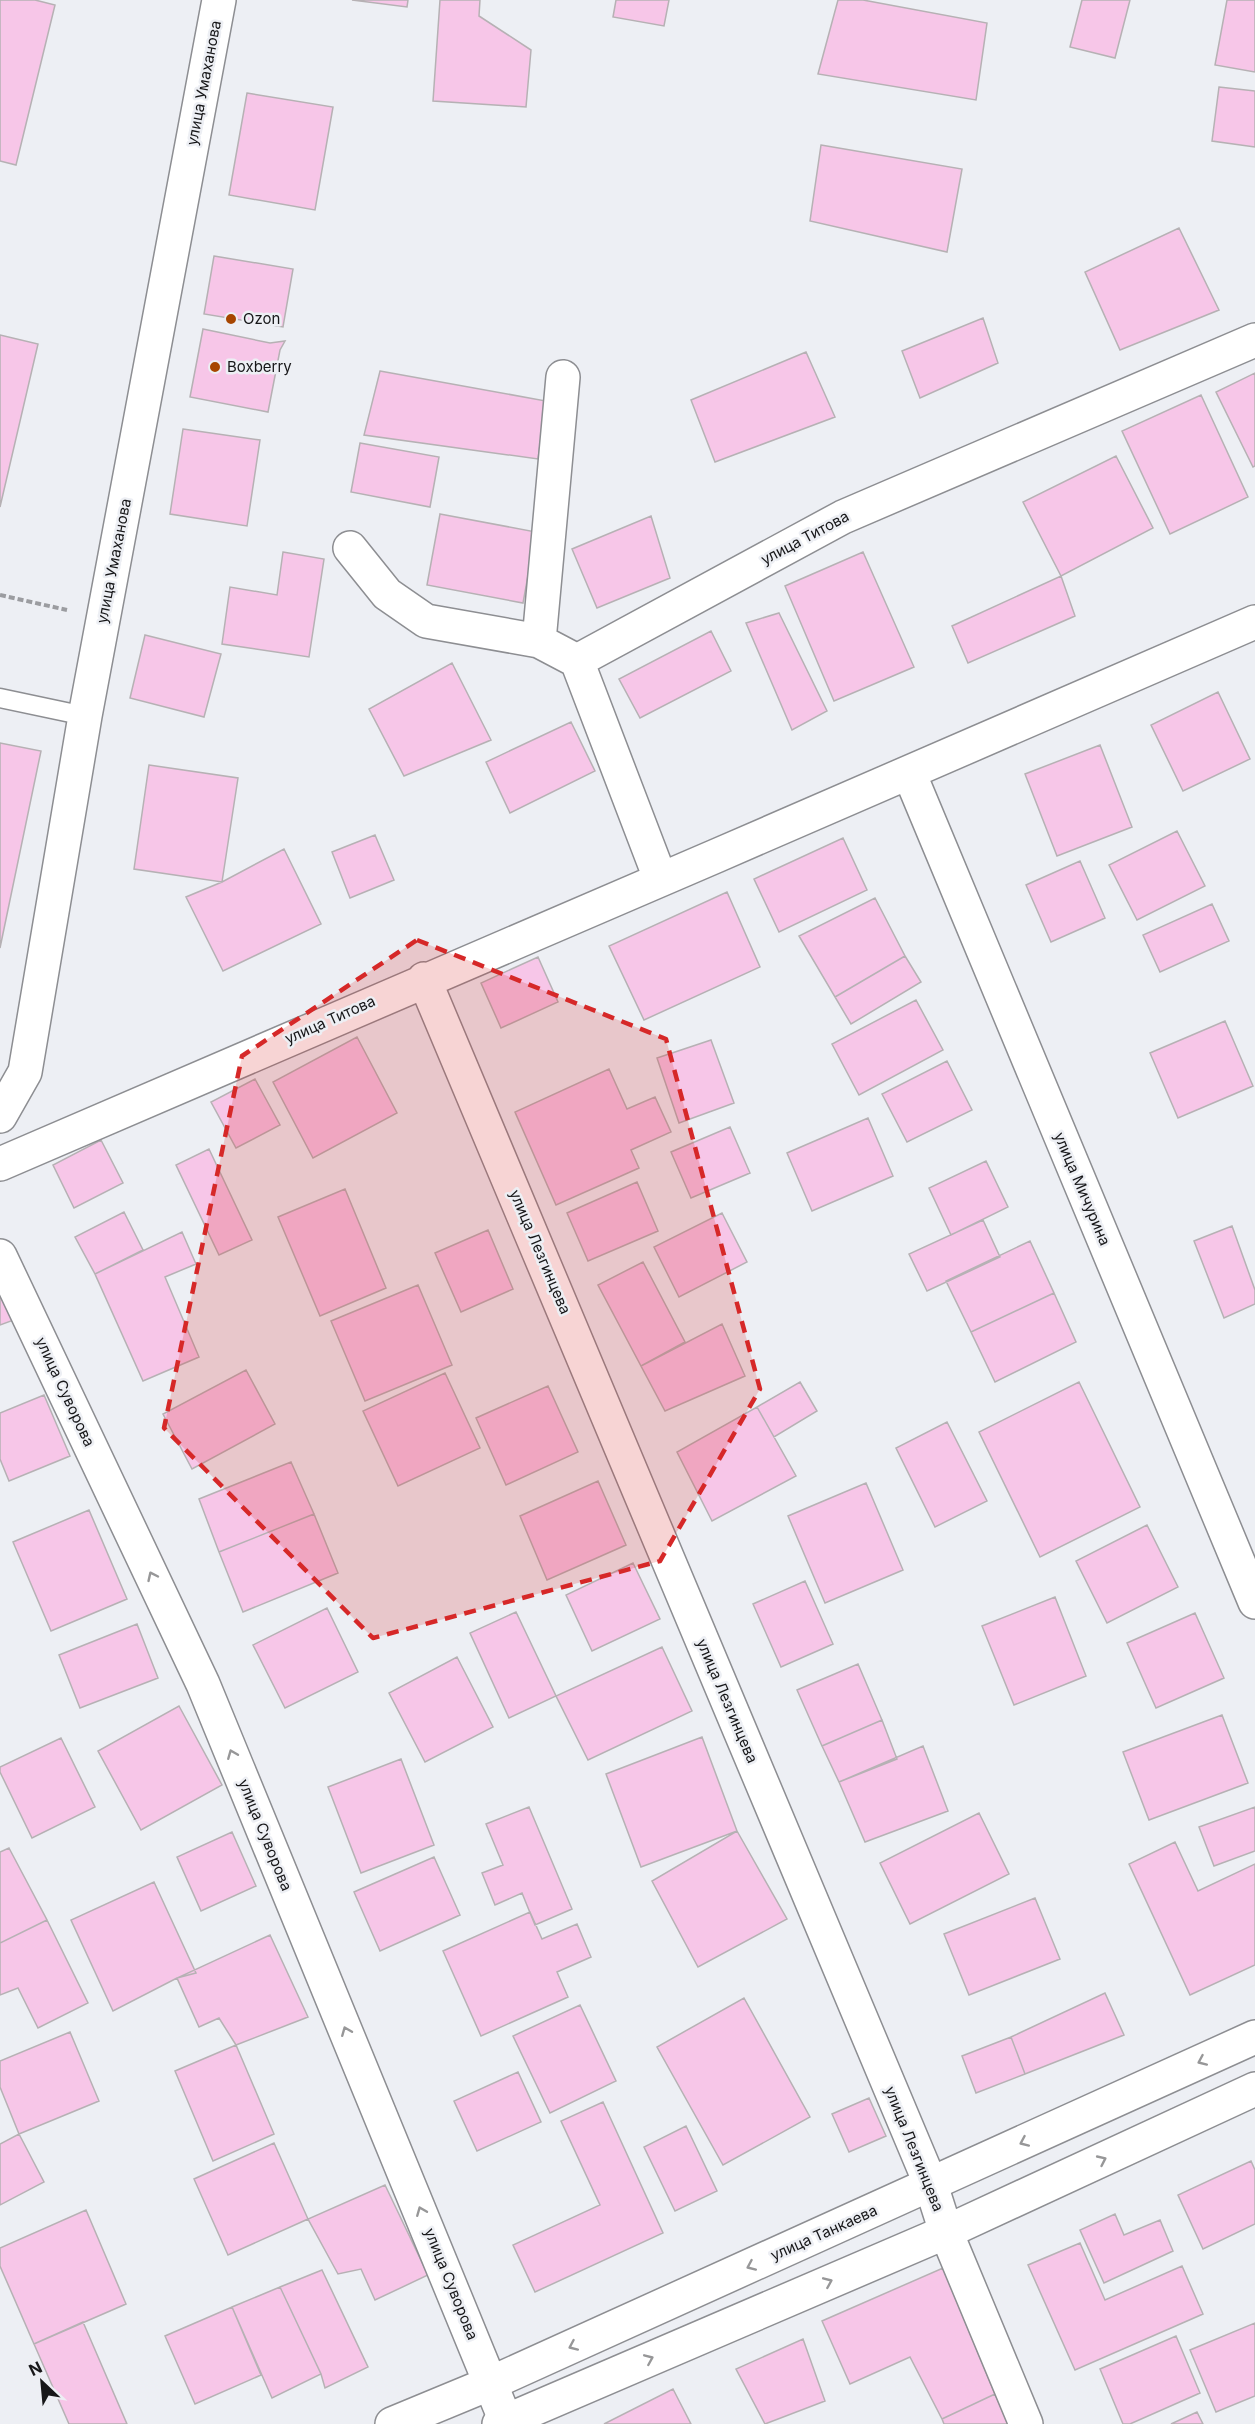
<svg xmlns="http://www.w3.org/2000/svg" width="1255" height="2424" font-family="Inter,sans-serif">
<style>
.building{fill:#f7c6e8;stroke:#b6b1b4;stroke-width:1.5}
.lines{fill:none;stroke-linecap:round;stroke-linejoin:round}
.lane-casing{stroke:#8d8e92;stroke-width:21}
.street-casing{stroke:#8d8e92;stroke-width:36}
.secondary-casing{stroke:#8d8e92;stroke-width:36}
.path{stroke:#9b9ca0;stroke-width:4;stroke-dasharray:6 3;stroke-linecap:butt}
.lane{stroke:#fff;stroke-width:18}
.street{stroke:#fff;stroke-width:33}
.secondary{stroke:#fff;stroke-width:33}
.oneway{stroke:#979798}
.marked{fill:#d62828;fill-opacity:0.2;stroke:#d62828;stroke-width:4.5;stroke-dasharray:12 8;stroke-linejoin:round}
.poi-dot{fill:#a74600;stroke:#edeff4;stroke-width:2}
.labels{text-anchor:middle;stroke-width:5;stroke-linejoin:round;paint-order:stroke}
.street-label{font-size:15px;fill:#171719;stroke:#edeff4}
.poi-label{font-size:15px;fill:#171719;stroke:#edeff4;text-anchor:start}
</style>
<rect width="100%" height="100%" fill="#edeff4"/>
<path class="building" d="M0 0H35L55 5 16 165 0 161Z
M352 0H408L407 7Z
M440 0H480L479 16 531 50 526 107 433 101Z
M616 0H669L664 26 613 17Z
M838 0H863L987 23 976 100 818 74Z
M1082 0H1130L1115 58 1070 47Z
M1227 0H1255V72L1215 65Z
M1219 87 1255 91V147L1212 141Z
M247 93 333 107 315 210 229 195Z
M821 145 962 169 947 252 810 221Z
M1179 228 1219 310 1120 350 1085 272Z
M214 256 293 269 283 327 204 314Z
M983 318 998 363 920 398 902 351Z
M203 329 270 343 285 341 280 350 268 412 190 397Z
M0 335 38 344 0 507Z
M806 352 835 417 715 462 691 400Z
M380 371 546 401 538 459 364 435Z
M1255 373V466L1253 467 1216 392Z
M1201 395 1248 497 1170 534 1122 431Z
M183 429 260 440 247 526 170 514Z
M360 443 439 457 430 507 351 492Z
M1116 456 1153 528 1061 576 1023 502Z
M440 514 536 532 523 603 427 585Z
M651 516 670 578 597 608 572 549Z
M283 552 324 559 309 657 222 644 230 587 277 595Z
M863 552 914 667 834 701 785 586Z
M1061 576 1075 616 968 663 952 626Z
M779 613 827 711 792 730 746 623Z
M711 631 731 671 640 718 619 679Z
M145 635 221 654 204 717 130 698Z
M452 663 491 740 404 776 369 709Z
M1218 692 1250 759 1183 791 1151 725Z
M571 722 595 771 510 813 486 762Z
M0 743 41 751 0 948Z
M1100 745 1132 827 1057 856 1025 774Z
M149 765 238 778 222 882 134 869Z
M1177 831 1205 886 1137 920 1109 865Z
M375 835 394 880 350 898 332 852Z
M843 838 867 890 779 932 754 879Z
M284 849 321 924 223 971 186 897 222 882Z
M1080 861 1105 918 1051 942 1026 885Z
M727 892 760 967 644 1020 609 946Z
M875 898 905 956 835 997 799 936Z
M1212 904 1229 941 1160 972 1143 935Z
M905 956 921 982 851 1024 835 997Z
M538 957 558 1002 501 1028 481 983Z
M916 1000 943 1050 859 1095 832 1044Z
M1225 1021 1253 1086 1178 1118 1150 1053Z
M357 1037 397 1113 313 1158 273 1082Z
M711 1040 734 1103 679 1123 657 1058Z
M947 1061 972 1110 907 1142 882 1094Z
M609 1069 627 1109 655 1097 671 1132 631 1150 639 1168 556 1205 515 1112Z
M255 1079 280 1125 236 1148 211 1102Z
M868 1118 893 1176 812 1211 787 1153Z
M730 1127 750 1173 691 1198 671 1152Z
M101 1140 123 1183 74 1208 53 1165Z
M209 1149 252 1240 219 1255 176 1165Z
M986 1161 1008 1207 951 1235 929 1188Z
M637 1182 658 1231 588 1261 567 1213Z
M345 1189 386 1288 320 1316 278 1217Z
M124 1212 143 1250 95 1274 75 1237Z
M722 1213 747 1262 679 1297 654 1247Z
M983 1220 1000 1257 927 1291 909 1254Z
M1232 1226 1255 1290V1304L1224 1318 1194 1241Z
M488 1230 513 1289 461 1312 435 1253Z
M182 1232 196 1264 165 1277 199 1357 143 1381 95 1274Z
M1030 1241 1054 1293 971 1332 946 1281Z
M643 1262 685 1342 641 1366 598 1285Z
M418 1285 452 1365 365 1401 331 1321Z
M0 1289 22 1317 0 1325Z
M1054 1293 1076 1342 995 1382 971 1332Z
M722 1324 745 1376 665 1411 641 1366Z
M246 1370 275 1424 192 1469 163 1414Z
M445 1373 480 1448 398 1486 363 1411Z
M800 1382 817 1411 774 1437 757 1407Z
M1079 1382 1140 1507 1040 1557 979 1432Z
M548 1386 578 1452 506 1485 476 1418Z
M44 1395 70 1456 9 1481 0 1459V1413Z
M757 1407 796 1476 712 1521 677 1452Z
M947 1422 987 1501 935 1527 896 1448Z
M291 1462 314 1514 219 1552 199 1499Z
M598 1481 626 1545 547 1580 520 1516Z
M866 1483 903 1570 825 1603 788 1516Z
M89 1510 127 1599 51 1631 13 1542Z
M314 1514 338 1573 243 1612 219 1552Z
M1147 1525 1178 1587 1107 1623 1076 1561Z
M633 1563 660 1619 592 1651 566 1595Z
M805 1581 833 1644 781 1667 753 1604Z
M1055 1597 1086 1676 1014 1705 982 1626Z
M327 1608 358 1672 285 1708 253 1645Z
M516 1612 556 1696 509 1718 470 1633Z
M1195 1613 1224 1678 1156 1708 1127 1643Z
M137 1624 158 1678 80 1708 59 1655Z
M662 1647 692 1711 588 1760 556 1696Z
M457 1657 493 1727 425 1762 389 1693Z
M858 1664 882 1720 822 1746 797 1690Z
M179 1706 222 1785 141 1830 98 1751Z
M1222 1715 1248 1783 1149 1820 1123 1752Z
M882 1720 897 1759 839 1782 822 1746Z
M702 1737 737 1831 641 1867 606 1774Z
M61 1738 95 1807 32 1838 0 1772V1767Z
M923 1746 948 1811 865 1842 839 1782Z
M401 1759 434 1845 361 1873 328 1787Z
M529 1807 572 1909 535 1925 522 1893 495 1905 482 1873 503 1865 486 1824Z
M1255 1807V1851L1214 1866 1199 1827Z
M979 1813 1009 1874 910 1924 880 1863Z
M737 1831 787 1919 698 1967 652 1881Z
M232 1832 256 1886 201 1911 177 1857Z
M1175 1842 1198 1891 1255 1864V1965L1190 1995 1129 1864Z
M9 1848 47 1920 0 1943V1852Z
M434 1857 460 1915 380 1951 354 1892Z
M154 1882 196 1973 177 1978 113 2011 71 1920Z
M1035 1898 1060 1959 969 1995 944 1934Z
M530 1912 542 1939 577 1924 591 1957 557 1972 568 1997 481 2036 443 1951Z
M47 1920 88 2003 38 2028 18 1988 0 1995V1943Z
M270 1935 308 2017 236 2045 219 2018 199 2027 177 1978Z
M1105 1993 1124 2035 1025 2074 1011 2037Z
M744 1998 810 2117 723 2165 657 2047Z
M580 2005 616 2081 550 2113 513 2036Z
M70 2032 99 2101 19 2134 0 2087V2061Z
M1011 2037 1025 2074 976 2093 962 2056Z
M236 2045 274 2134 213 2161 175 2071Z
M518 2072 541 2122 477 2151 454 2101Z
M869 2098 886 2136 849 2152 832 2114Z
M603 2102 663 2233 535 2292 513 2245 600 2205 561 2121Z
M686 2126 717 2191 675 2211 644 2147Z
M19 2134 44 2182 0 2205V2144Z
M274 2143 308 2219 228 2255 194 2179Z
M1251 2161 1255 2170V2224L1203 2249 1178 2195Z
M385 2185 428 2275 375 2300 361 2269 338 2274 308 2219Z
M86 2210 126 2304 34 2344 0 2266V2248Z
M1115 2214 1124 2235 1160 2220 1173 2251 1104 2283 1080 2230Z
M1080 2243 1105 2300 1182 2266 1203 2314 1075 2370 1028 2265Z
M943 2268 995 2394 942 2419 910 2357 850 2384 822 2321Z
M322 2270 368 2367 325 2388 321 2374 280 2287Z
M280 2287 321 2374 272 2398 232 2307Z
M232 2307 261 2375 195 2404 165 2336Z
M83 2322 127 2424H69L34 2344Z
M1255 2323V2396L1216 2412 1190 2350Z
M1176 2336 1200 2393 1130 2424H1123L1100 2369Z
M803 2339 825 2401 765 2424 736 2369Z
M673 2389 691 2424H604Z
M995 2394 1008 2424H944L942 2419Z
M1197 2412 1203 2424H1171Z"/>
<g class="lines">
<defs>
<path id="lane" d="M0 698 85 716"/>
<path id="street" d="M563 377 539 641 577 661
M350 548 387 594 426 621 539 641
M910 775 1255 1602
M660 878 577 661 843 517 1255 340
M424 979 931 2185 946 2232 1026 2424
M0 1116 25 1072 85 716 219 0
M0 1164C418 982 838 806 1255 622
M0 1256 203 1684 507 2424"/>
<path id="secondary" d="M392 2424 491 2383 1255 2037
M499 2424 946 2232 1255 2089"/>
</defs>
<use href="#lane" class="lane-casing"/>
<use href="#street" class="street-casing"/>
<use href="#secondary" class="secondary-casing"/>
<path class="path" d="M0 595 67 610"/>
<use href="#lane" class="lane"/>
<use href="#street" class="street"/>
<use href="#secondary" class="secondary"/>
</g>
<defs><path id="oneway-chevron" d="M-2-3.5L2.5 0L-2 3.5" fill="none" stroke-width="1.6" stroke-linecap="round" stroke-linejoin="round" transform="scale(1.5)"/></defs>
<g class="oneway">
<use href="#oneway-chevron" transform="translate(152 1576) rotate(-115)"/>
<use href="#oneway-chevron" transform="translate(232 1754) rotate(-112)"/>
<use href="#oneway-chevron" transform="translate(346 2031) rotate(-112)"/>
<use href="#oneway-chevron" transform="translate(1202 2061) rotate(156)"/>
<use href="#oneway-chevron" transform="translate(1024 2142) rotate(156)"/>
<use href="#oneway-chevron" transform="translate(1102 2160) rotate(-25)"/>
<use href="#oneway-chevron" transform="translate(421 2211) rotate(-112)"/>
<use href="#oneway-chevron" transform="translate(751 2266) rotate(156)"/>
<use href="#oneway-chevron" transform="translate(828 2282) rotate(-23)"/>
<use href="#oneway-chevron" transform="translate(573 2346) rotate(156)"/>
<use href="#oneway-chevron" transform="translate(649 2359) rotate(-23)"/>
</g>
<path class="marked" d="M417 940 666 1039 760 1389 660 1561 373 1638 164 1428 242 1056Z"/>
<g class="poi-dot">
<circle cx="231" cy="319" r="6"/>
<circle cx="215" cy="367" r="6"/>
</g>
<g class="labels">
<g class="street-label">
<text transform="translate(204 83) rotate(-79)" y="5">улица Умаханова</text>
<text transform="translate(805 538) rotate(-28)" y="5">улица Титова</text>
<text transform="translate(114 561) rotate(-79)" y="5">улица Умаханова</text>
<text transform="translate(330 1020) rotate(-24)" y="5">улица Титова</text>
<text transform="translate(1082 1189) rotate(67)" y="5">улица Мичурина</text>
<text transform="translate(540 1252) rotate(67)" y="5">улица Лезгинцева</text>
<text transform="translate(65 1392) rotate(65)" y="5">улица Суворова</text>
<text transform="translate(727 1701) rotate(67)" y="5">улица Лезгинцева</text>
<text transform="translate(265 1835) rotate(68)" y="5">улица Суворова</text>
<text transform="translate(914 2149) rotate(68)" y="5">улица Лезгинцева</text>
<text transform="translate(824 2233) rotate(-24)" y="5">улица Танкаева</text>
<text transform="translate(451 2284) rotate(68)" y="5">улица Суворова</text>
</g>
<g class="poi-label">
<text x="243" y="324">Ozon</text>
<text x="227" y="372">Boxberry</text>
</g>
</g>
<g transform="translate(42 2382) rotate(334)" stroke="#edeff4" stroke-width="4.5" paint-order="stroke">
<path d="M0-4.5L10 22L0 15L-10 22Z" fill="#171719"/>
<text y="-9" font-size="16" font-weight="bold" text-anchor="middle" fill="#171719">N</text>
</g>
</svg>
